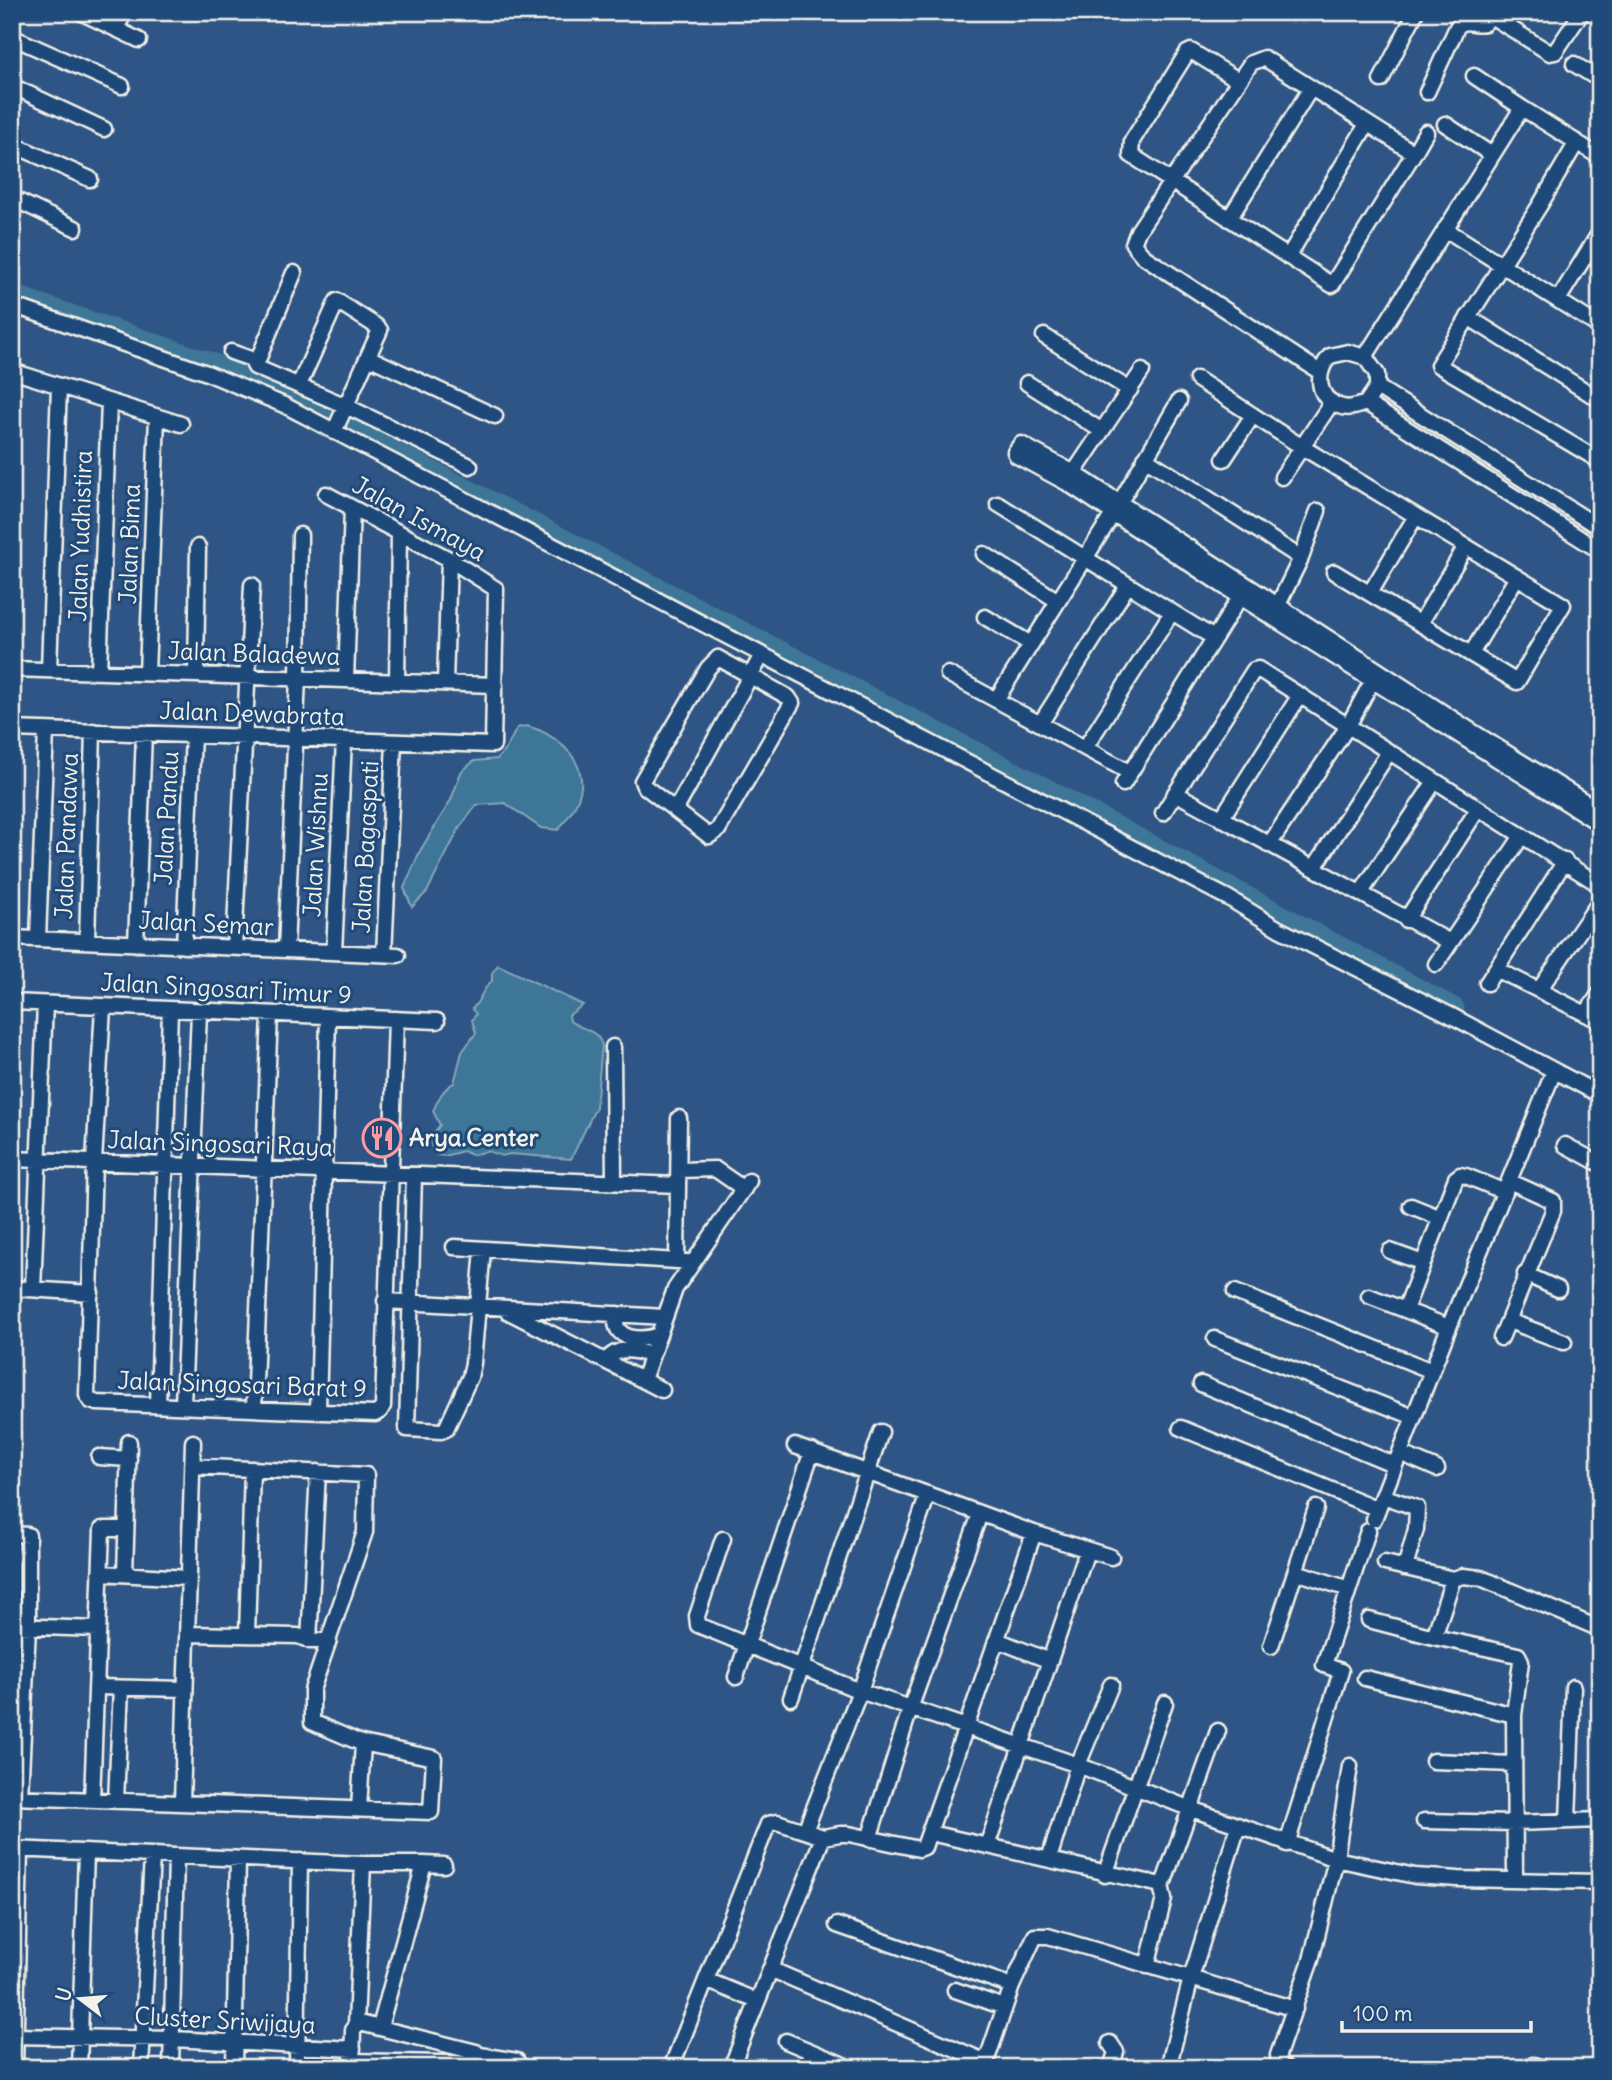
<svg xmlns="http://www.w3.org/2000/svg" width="1612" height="2080" font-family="Delius,sans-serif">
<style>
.green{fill:#57838b;stroke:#a6baba;stroke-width:2}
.water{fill:#3e7697;stroke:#87a7b7;stroke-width:2}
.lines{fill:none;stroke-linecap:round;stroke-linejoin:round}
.river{stroke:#3e7697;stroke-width:23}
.minor-casing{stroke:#f4f1e8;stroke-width:19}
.minor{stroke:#1f4a7a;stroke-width:14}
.labels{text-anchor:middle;stroke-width:6;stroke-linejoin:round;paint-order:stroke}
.street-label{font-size:24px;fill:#f4f1e8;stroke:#1f4a7a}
.poi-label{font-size:24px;font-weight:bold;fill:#f4f1e8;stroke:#1f4a7a;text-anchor:start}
</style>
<rect width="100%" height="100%" fill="#2e5585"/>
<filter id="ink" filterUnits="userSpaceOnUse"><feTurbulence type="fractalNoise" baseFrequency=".0143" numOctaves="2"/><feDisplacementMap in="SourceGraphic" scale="14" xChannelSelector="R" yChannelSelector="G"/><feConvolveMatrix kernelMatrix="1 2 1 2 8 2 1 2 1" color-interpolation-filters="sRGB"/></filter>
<g filter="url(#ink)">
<path class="green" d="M12 296 222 368 319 414 931 730 1600 1090 284 405 12 305Z"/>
<path class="water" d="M527 726C553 733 584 756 581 787 579 804 568 817 558 830L541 828 505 803 477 805 460 827 427 892 412 907 404 888 420 851 451 800 461 772 474 761 497 759 506 749 517 728Z
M498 965 583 1005 569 1015 570 1021C582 1030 597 1029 602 1045L596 1107 571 1159 510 1154 502 1156 487 1151 472 1155 463 1151 445 1156 437 1155 428 1140 440 1125 433 1111C438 1100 443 1088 454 1083L462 1052 476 1033 472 1020 476 1014 472 1009C481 1001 482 988 492 981V973Z"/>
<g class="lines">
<path class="river" d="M12 296 222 368 319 414 1037 785 1453 1009"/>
<defs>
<path id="minor" d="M80 12 139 40
M1491 16 1550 53 1555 52 1582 12
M116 28 125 12
M12 37 122 86
M1574 64 1600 80
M1238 80 1191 51 1187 53 1132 141 1131 155 1332 285 1414 153 1264 58 1251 63 1138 231 1133 244 1143 256 1320 372
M1381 80 1416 12
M12 86 104 129
M1427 92 1457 27C1467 17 1473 26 1485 23L1492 12
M1522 108 1600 157
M1445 124 1492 155
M1577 142 1540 205 1438 365 1600 461
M12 144 90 179
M1414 153 1426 132
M12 198 75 228
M1229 219 1311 88
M1445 229 1600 327
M1288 257 1367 124
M1558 300 1600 232
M12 305 207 373 284 405 1230 899 1279 929 1450 1015 1600 1095
M1468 317 1600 400
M1044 336 1130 390
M231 352 251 359 255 367 346 406 470 466
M368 357 495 416
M1365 357 1522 108 1474 76
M255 367 294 273
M12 371 181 424
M1197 379 1302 447 1563 605 1517 682 1334 572
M1027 383 1102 431
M299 385 337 301 376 326 380 330 334 432
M1377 387 1600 528
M1366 403 1377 387V374L1365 357 1348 352 1330 356C1316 372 1315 397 1339 406 1348 410 1358 406 1366 403L1600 551
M1145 458 1301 558
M1224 459 1253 415
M1282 477 1332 402
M1069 480 1142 371
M998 504 1214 638
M984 554 1058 601
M1370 593 1416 516
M1278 605 1301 558 1318 511
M985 617 1031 644
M1420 624 1466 546
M1471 654 1517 577
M718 658 788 697 792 703 718 830 709 836 644 786 642 781 708 668Z
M12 669 495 685
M49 670 59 386
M99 672 109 402
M147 673 157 417
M948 674 1129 772
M196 675 198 547
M346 680 352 508
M397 681 399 533
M445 683 449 559
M996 700 1113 514 1179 401
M1040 724 1128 585
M12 729 493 745 496 589 449 559 326 494
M1085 748 1172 612
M1123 784 1245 589
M1175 793 1450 942
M676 809 762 655
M1600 811 1470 730 1074 473 1021 444 1015 452 1017 456 1067 483 1240 597 1600 824
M1163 813 1254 670 1258 669 1600 885
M1221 819 1300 695
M1269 845 1348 726 1376 674
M1314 868 1389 752
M1360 894 1435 781
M1406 920 1478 809
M12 938 398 955
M38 939 46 730
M87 941 93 731
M136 944 144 733
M184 946 193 735
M234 948 252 585
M286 950 298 678 300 535
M334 952 344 740
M384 954 394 742
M1436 964 1522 836
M1496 969 1600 1021
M1487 983 1565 861
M1539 990 1600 901
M12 1002 437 1021
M103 1007 94 1162 87 1395 91 1401 97 1403 375 1414 380 1411 383 1406 396 1019
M1586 1014 1600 993
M613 1047 614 1182
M1565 1145 1600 1164
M12 1159 678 1185
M679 1170 715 1169 744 1189
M414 1175 407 1429 441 1431 446 1429 470 1377 473 1363 483 1249
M1411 1206 1441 1218
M454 1247 693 1262
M1390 1251 1423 1263
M677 1260 679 1118
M1525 1274 1558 1289
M12 1288 91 1293
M33 1289 45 1004
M1235 1292 1432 1371
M1369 1296 1405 1310
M385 1301 665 1317
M507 1311 662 1390
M617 1314C610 1341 642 1341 659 1335
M1509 1321 1564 1342
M1449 1327 1405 1310 1456 1178 1460 1175 1466 1176 1505 1192
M1501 1338 1553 1211V1201L1509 1181
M1215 1339 1414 1417
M606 1361C618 1345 634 1350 652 1355
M643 1380 675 1289 749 1181
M1201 1384 1395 1465
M158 1405 170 1010
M183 1405 199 1012
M254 1409 270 1014
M318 1412 328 1017
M1181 1428 1378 1509
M795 1446 1034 1533 1111 1557
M1400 1453 1437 1469
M99 1457 129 1459
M1383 1496 1417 1508 1416 1529 1405 1568
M1374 1519 1449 1327 1554 1071
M12 1534 28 1535V1627L20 1797
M723 1539 697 1616 698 1625 860 1691 1078 1765 1191 1809 1336 1859 1415 1876 1458 1879 1600 1882
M1385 1563 1453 1579 1463 1576 1481 1578 1600 1629
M1296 1572 1349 1589 1368 1531
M100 1573 188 1578
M125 1574 129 1442
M1369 1620 1434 1637 1518 1655 1521 1661 1514 1715
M12 1626 98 1629
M187 1634 298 1636 311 1641H328L365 1532 366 1475 192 1466
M247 1635 252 1469
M1434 1637 1453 1579
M329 1640 312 1690V1722L363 1744 359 1809
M997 1640 1050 1661
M309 1641 318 1472
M1271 1646 1316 1508
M736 1677 812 1451
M1365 1678 1514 1715 1515 1879
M96 1687 185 1689
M791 1698 881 1432
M1433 1761 1513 1764
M12 1797 431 1812 434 1758 362 1743
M92 1800 102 1529H126
M116 1801 121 1688
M182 1803 193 1442
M1424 1821 1514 1823 1600 1820
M1568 1821 1573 1687
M805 1831 860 1691 928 1494
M930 1833 1161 1885
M869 1839 911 1706 980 1514
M1287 1844 1341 1671 1324 1665 1349 1589
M987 1846 1087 1551
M12 1849 363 1864
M1049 1859 1078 1765 1111 1685
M424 1864 444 1865
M1105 1875 1165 1703
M1161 1885 1165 1879 1218 1731
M837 1925 1012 1986
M1147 1966 1164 1899 1161 1885
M770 1969 986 2062
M706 1980 757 2001
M955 1990 1004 2007
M356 2025 363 1864H424L380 2027
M12 2036 173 2039 353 2049
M786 2041 851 2068
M1110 2043 1116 2052 1111 2068
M480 2055 517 2061
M352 2061 485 2064
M1533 2065 1544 2068
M15 2068 20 1849
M79 2068 86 1852
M141 2068 152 1855
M171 2068 176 1856
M234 2068 238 1859
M297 2068 300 1861
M352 2068 353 2030 360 2023 476 2052 483 2060 485 2068
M671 2068 768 1824 777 1822 823 1837 840 1834H849L919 1849 924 1847 1034 1533
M731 2068 823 1837
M984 2068 1012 1986 1035 1936H1048L1295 2009
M1168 2068 1191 1978 1238 1826
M1285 2068 1279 2064 1278 2055 1311 1960 1336 1859 1350 1766"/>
</defs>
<use href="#minor" class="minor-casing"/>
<use href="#minor" class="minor"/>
</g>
</g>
<defs>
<symbol id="restaurant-ring" viewBox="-11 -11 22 22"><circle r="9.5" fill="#1f4a7a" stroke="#ff9aa2" stroke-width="1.5"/><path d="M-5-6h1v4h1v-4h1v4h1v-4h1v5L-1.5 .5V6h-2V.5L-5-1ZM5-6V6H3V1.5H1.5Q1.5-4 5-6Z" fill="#ff9aa2"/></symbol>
</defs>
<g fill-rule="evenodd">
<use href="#restaurant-ring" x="360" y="1116" width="44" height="44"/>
</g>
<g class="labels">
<g class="street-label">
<text transform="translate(419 519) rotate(29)" y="8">Jalan Ismaya</text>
<text transform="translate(81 536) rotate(-88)" y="8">Jalan Yudhistira</text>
<text transform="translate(130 544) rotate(-88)" y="8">Jalan Bima</text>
<text transform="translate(254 654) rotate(2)" y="8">Jalan Baladewa</text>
<text transform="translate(252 714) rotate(2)" y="8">Jalan Dewabrata</text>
<text transform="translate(167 818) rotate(-87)" y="8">Jalan Pandu</text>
<text transform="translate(67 836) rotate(-88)" y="8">Jalan Pandawa</text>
<text transform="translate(316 845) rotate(-87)" y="8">Jalan Wishnu</text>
<text transform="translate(366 847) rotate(-87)" y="8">Jalan Bagaspati</text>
<text transform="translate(206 924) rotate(3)" y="8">Jalan Semar</text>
<text transform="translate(226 989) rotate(3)" y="8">Jalan Singosari Timur 9</text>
<text transform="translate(220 1144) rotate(2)" y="8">Jalan Singosari Raya</text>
<text transform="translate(242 1385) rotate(2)" y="8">Jalan Singosari Barat 9</text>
<text transform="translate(225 2021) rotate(3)" y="8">Cluster Sriwijaya</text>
</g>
<g class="poi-label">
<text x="409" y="1146">Arya.Center</text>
</g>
</g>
<rect width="1612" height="2080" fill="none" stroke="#1f4a7a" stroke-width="42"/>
<rect x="21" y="21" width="1570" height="2038" fill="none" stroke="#f4f1e8" stroke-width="2.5" filter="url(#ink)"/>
<g transform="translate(80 1999) rotate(286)" stroke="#1f4a7a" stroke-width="5" paint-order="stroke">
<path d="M0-5L12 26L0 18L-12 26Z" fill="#f4f1e8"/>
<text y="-10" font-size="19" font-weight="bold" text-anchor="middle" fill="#f4f1e8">U</text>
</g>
<path d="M1342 2021v10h189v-10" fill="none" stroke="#f4f1e8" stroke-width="3.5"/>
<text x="1353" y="2021" font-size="21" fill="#f4f1e8" stroke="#1f4a7a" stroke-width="5" paint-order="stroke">100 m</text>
</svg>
